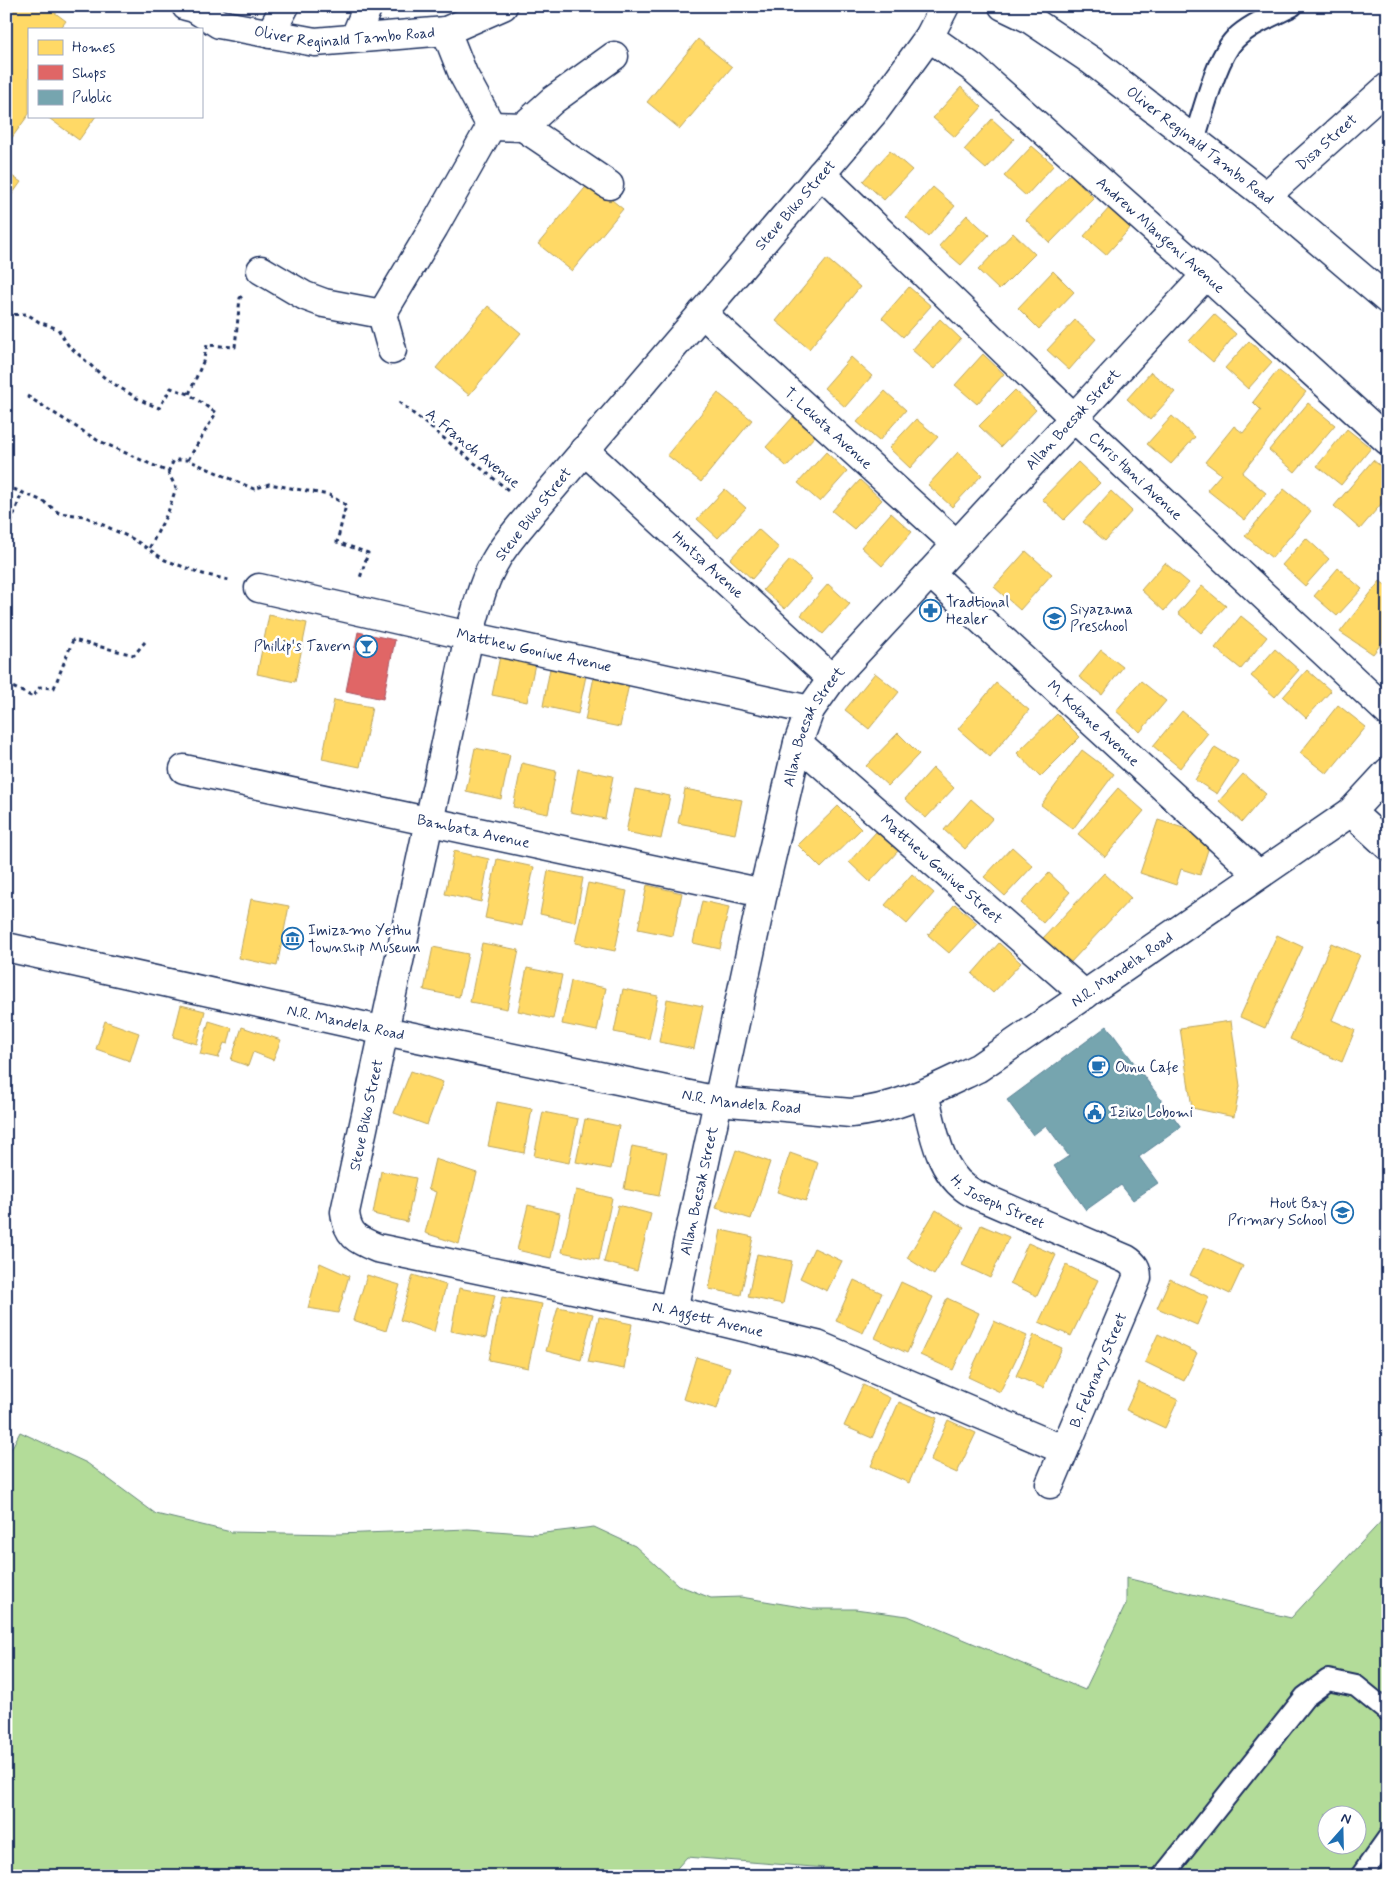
<svg xmlns="http://www.w3.org/2000/svg" width="1394" height="1882" font-family="Mynerve,sans-serif">
<style>
.green{fill:#b3dc99;stroke:#67867c;fill-rule:evenodd}
.homes{fill:#ffd966;stroke:#bba664}
.shops{fill:#e06666;stroke:#a55664}
.public{fill:#76a5af;stroke:#5b8297}
.lines{fill:none;stroke-linecap:round;stroke-linejoin:round}
.lane-casing{stroke:#1b2f5e;stroke-width:24}
.street-casing{stroke:#1b2f5e;stroke-width:31}
.path{stroke:#1b2f5e;stroke-width:3;stroke-dasharray:4 4;stroke-linecap:butt}
.lane{stroke:#fff;stroke-width:20}
.street{stroke:#fff;stroke-width:28}
.labels{text-anchor:middle;stroke-width:5;stroke-linejoin:round;paint-order:stroke}
.street-label{font-size:15px;fill:#1b2f5e;stroke:#fff}
.poi-label{font-size:15px;fill:#1b2f5e;stroke:#fff;text-anchor:start}
</style>
<rect width="100%" height="100%" fill="#fff"/>
<filter id="ink" filterUnits="userSpaceOnUse"><feTurbulence type="fractalNoise" baseFrequency=".02" numOctaves="2"/><feDisplacementMap in="SourceGraphic" scale="10" xChannelSelector="R" yChannelSelector="G"/><feConvolveMatrix kernelMatrix="1 2 1 2 8 2 1 2 1" color-interpolation-filters="sRGB"/></filter>
<g filter="url(#ink)">
<path class="green" d="M20 1432 87 1463 156 1514 231 1532 338 1534 468 1529 536 1534 594 1527 635 1546 678 1585 711 1598 741 1597 813 1609H855L908 1616 1085 1690 1126 1604V1578L1291 1618 1388 1514V1876H852L851 1870 687 1857 670 1876H6V1459ZM1326 1814H1356V1844H1326Z"/>
<path class="homes" d="M15 6H46L66 21 60 29H29V114L6 146V18Z
M698 39 732 67 680 129 647 102Z
M961 87 982 107 955 137 933 118Z
M46 116H96L79 140Z
M992 119 1014 139 986 169 964 150Z
M1032 146 1054 165 1026 196 1004 176Z
M890 151 912 170 884 200 863 181Z
M6 172 21 182 6 203Z
M1070 174 1094 198 1050 243 1026 220Z
M590 182 623 209 572 271 538 244Z
M933 187 955 206 928 237 906 217Z
M1111 206 1133 225 1106 255 1084 236Z
M967 215 989 235 961 265 939 246Z
M1013 233 1035 254 999 290 978 270Z
M827 259 860 287 809 349 776 321Z
M1053 271 1074 292 1039 329 1018 308Z
M909 287 931 306 903 337 882 318Z
M488 306 521 333 469 395 436 368Z
M1214 314 1236 334 1213 362 1189 341Z
M940 319 961 339 934 369 912 350Z
M1075 320 1096 339 1069 370 1047 350Z
M1249 341 1272 362 1248 389 1225 368Z
M983 354 1004 374 977 404 955 385Z
M851 357 872 376 845 407 824 388Z
M1278 370 1306 392 1242 473 1266 493 1245 520 1207 490 1221 474 1205 462 1234 426 1243 433 1261 410 1253 402Z
M1151 372 1175 392 1150 420 1127 399Z
M1015 390 1036 410 1001 447 979 426Z
M885 391 906 410 879 441 857 422Z
M718 393 752 420 701 482 667 455Z
M1308 403 1335 425 1295 472 1269 450Z
M1172 416 1195 437 1171 464 1147 444Z
M793 417 815 436 787 467 766 447Z
M916 419 938 437 910 468 889 448Z
M1347 429 1371 448 1341 485 1317 466Z
M826 452 847 472 820 502 798 483Z
M958 452 982 475 952 507 928 485Z
M1373 460 1388 472V496L1360 529 1334 506Z
M1078 462 1100 483 1064 520 1042 499Z
M860 480 882 500 854 529 832 511Z
M725 489 746 508 718 538 697 519Z
M1284 489 1311 511 1272 558 1245 536Z
M1111 491 1132 511 1105 541 1083 522Z
M891 513 912 532 882 566 861 547Z
M758 529 779 548 752 579 730 559Z
M1306 538 1329 559 1305 586 1282 565Z
M1026 551 1052 574 1020 610 994 587Z
M790 560 812 579 785 609 763 590Z
M1165 563 1189 583 1164 611 1141 590Z
M1338 568 1362 589 1337 616 1314 596Z
M1380 581 1388 587V635L1373 654 1340 632Z
M828 584 850 604 823 634 801 615Z
M1202 586 1226 606 1201 633 1178 613Z
M269 615 307 623 295 682 257 674Z
M1241 616 1267 637 1241 669 1215 648Z
M1275 649 1299 670 1275 697 1251 676Z
M1101 650 1123 667 1102 695 1079 677Z
M501 651 536 659 527 702 492 695Z
M551 663 587 671 578 714 543 706Z
M1307 670 1331 691 1306 718 1283 697Z
M875 673 899 692 869 729 845 710Z
M594 677 629 684 620 727 585 720Z
M1141 681 1166 701 1140 732 1116 711Z
M996 683 1029 710 990 757 958 729Z
M334 700 372 707 360 767 322 759Z
M1338 705 1366 727 1327 774 1300 753Z
M1182 711 1208 733 1180 768 1153 746Z
M1057 714 1080 737 1040 777 1017 753Z
M898 733 919 754 888 786 866 766Z
M1215 747 1238 761 1217 794 1195 780Z
M475 748 510 755 501 799 466 791Z
M1082 750 1114 774 1073 829 1041 805Z
M522 763 556 771 548 814 513 807Z
M933 768 954 788 926 818 905 799Z
M578 769 613 776 605 819 570 812Z
M1243 774 1266 794 1242 822 1219 801Z
M1118 788 1144 811 1105 857 1078 834Z
M635 789 670 796 661 839 626 832Z
M685 789 742 800 735 834 678 823Z
M971 799 993 818 965 849 944 830Z
M838 806 861 829 821 868 798 845Z
M1158 820 1212 837 1200 875 1181 869 1176 885 1140 873Z
M876 832 898 851 870 882 849 862Z
M1012 847 1033 866 1005 896 984 877Z
M454 851 489 859 481 902 445 894Z
M497 859 534 867 522 926 485 918Z
M548 871 583 878 575 922 540 914Z
M1049 873 1070 892 1043 923 1021 903Z
M1104 873 1131 898 1070 963 1043 938Z
M912 874 934 893 907 924 885 905Z
M588 883 627 891 615 951 575 943Z
M647 885 682 893 673 936 638 929Z
M251 899 289 906 277 966 239 958Z
M702 901 729 907 720 949 693 943Z
M955 904 977 923 949 953 928 935Z
M1277 935 1303 947 1265 1028 1240 1017Z
M482 943 519 950 507 1009 470 1002Z
M999 943 1021 963 993 993 972 974Z
M1331 943 1360 955 1332 1020 1355 1030 1342 1062 1290 1039Z
M433 947 468 954 459 997 424 990Z
M527 968 562 975 553 1019 518 1011Z
M571 981 606 988 597 1031 562 1024Z
M623 989 658 996 649 1039 614 1032Z
M667 999 703 1006 694 1049 659 1042Z
M181 1005 205 1011 197 1044 173 1037Z
M105 1021 139 1033 130 1061 96 1049Z
M209 1021 232 1028 228 1044 224 1043 218 1058 200 1054Z
M1231 1021 1240 1086 1234 1117 1192 1108 1180 1028Z
M242 1027 281 1040 273 1060 253 1052 248 1066 231 1060Z
M411 1071 443 1082 427 1125 394 1113Z
M497 1102 532 1109 524 1153 488 1146Z
M543 1112 578 1119 569 1163 534 1156Z
M585 1119 619 1126 611 1169 576 1162Z
M632 1146 667 1153 659 1196 624 1189Z
M736 1150 770 1162 751 1219 716 1208Z
M790 1153 818 1163 806 1201 777 1192Z
M435 1159 477 1173 459 1244 425 1233 436 1192 428 1189Z
M381 1171 416 1178 407 1222 373 1214Z
M576 1190 612 1198 599 1260 562 1252Z
M528 1205 560 1213 551 1258 517 1250Z
M618 1205 651 1214 637 1271 604 1262Z
M936 1210 964 1227 934 1275 907 1258Z
M981 1225 1009 1237 990 1278 962 1265Z
M721 1230 753 1237 741 1295 709 1289Z
M1028 1243 1056 1255 1037 1296 1010 1283Z
M1204 1247 1243 1266 1230 1294 1190 1275Z
M814 1248 842 1261 827 1291 800 1278Z
M757 1254 792 1261 783 1304 748 1297Z
M320 1263 349 1276 338 1313 308 1308Z
M1066 1265 1098 1280 1071 1336 1039 1322Z
M367 1275 400 1285 386 1331 353 1320Z
M413 1275 446 1285 434 1332 400 1320Z
M1170 1279 1209 1297 1197 1325 1157 1308Z
M854 1280 882 1293 863 1333 836 1321Z
M901 1282 933 1297 907 1353 875 1338Z
M459 1288 495 1295 486 1338 451 1331Z
M502 1297 542 1304 528 1368 489 1360Z
M947 1298 979 1313 953 1370 920 1355Z
M558 1307 593 1314 581 1360 546 1351Z
M599 1317 632 1324 624 1369 588 1362Z
M994 1321 1027 1336 1000 1392 968 1377Z
M1158 1334 1197 1353 1184 1381 1145 1362Z
M1034 1335 1062 1348 1043 1388 1016 1376Z
M696 1357 730 1367 717 1409 683 1399Z
M1139 1382 1178 1400 1165 1428 1126 1410Z
M863 1385 890 1398 872 1438 844 1426Z
M899 1402 937 1418 909 1483 871 1466Z
M948 1420 976 1433 957 1473 930 1461Z"/>
<path class="shops" d="M358 632 395 640 383 699 346 691Z"/>
<path class="public" d="M1107 1026 1181 1127 1139 1157 1158 1183 1133 1200 1121 1185 1086 1210 1054 1166 1069 1156 1046 1125 1033 1135 1007 1100Z"/>
<g class="lines">
<defs>
<path id="lane" d="M1194 140C1203 113 1216 58 1235 39 1250 24 1273 16 1292 6
M1163 1876 1305 1697 1328 1680 1356 1686 1388 1712
M1361 1876 1388 1838"/>
<g id="street">
<path id="s1" d="M186 6 194 8 219 24 315 42 446 31 503 6"/>
<path id="s2" d="M945 6 929 37 875 111 533 511C521 526 507 541 497 558 482 582 477 609 469 636L345 1212C347 1235 357 1240 377 1248L673 1310 817 1345 1064 1450"/>
<path id="s3" d="M1003 6 1028 18 1092 61 1266 196 1388 300"/>
<path d="M270 34 285 6"/>
<path d="M355 37 368 6"/>
<path id="s4" d="M929 37 973 68 1206 275 1388 441"/>
<path d="M491 126 523 127 553 100 614 56"/>
<path d="M523 127 609 185"/>
<path id="s5" d="M821 174 1073 417 1388 712"/>
<path id="s6" d="M1266 196 1388 87"/>
<path d="M261 270 305 296 324 303 382 314"/>
<path id="s7" d="M702 313 956 544"/>
<path d="M392 350 382 314 434 227 491 126 463 74 446 31"/>
<path id="s8" d="M584 450 832 679"/>
<path id="s9" d="M930 573 1258 874"/>
<path id="s10" d="M259 588 469 636 810 710"/>
<path id="s11" d="M798 743 1085 995"/>
<path id="s12" d="M184 769 763 893"/>
<path d="M1351 812 1388 846"/>
<path id="s13" d="M6 947 385 1031 718 1101 851 1113C898 1109 936 1088 978 1068L1351 812 1388 772"/>
<path id="s14" d="M924 1094C933 1126 937 1167 965 1188 971 1193 979 1196 986 1199L1126 1259C1134 1264 1137 1268 1137 1278L1050 1484"/>
<path id="s15" d="M673 1310 763 893 798 743 810 710 832 679 1206 275"/>
</g>
</defs>
<use href="#lane" class="lane-casing"/>
<use href="#street" class="street-casing"/>
<path class="path" d="M6 315 27 314 39 322 58 329 68 345 106 379 140 400 159 408 171 388 189 394
M27 396 97 440 168 472 176 488 168 512 149 549
M399 402 508 490
M188 460 216 413 189 394 203 362 207 345 235 347 240 298 242 296
M168 472 174 460H188L254 489 269 484 329 495 346 505 337 542 368 553 360 578
M6 486 43 501 59 513 84 516 133 539 165 560 203 574 229 580
M6 538 22 492
M6 684 33 697 40 687 54 688 73 640 134 655 145 642"/>
<use href="#lane" class="lane"/>
<use href="#street" class="street"/>
</g>
</g>
<defs>
<symbol id="pharmacy-ring" viewBox="-11 -11 22 22"><circle r="9.5" fill="#fff" stroke="#1f6fb2" stroke-width="1.5"/><path d="M-2-6h4v4h4v4h-4v4h-4v-4h-4v-4h4Z" fill="#1f6fb2"/></symbol>
<symbol id="school-ring" viewBox="-11 -11 22 22"><circle r="9.5" fill="#fff" stroke="#1f6fb2" stroke-width="1.5"/><path d="M0-5L7-2L0 1L-7-2ZM-4 1L0 2.5L4 1V4Q0 6-4 4Z" fill="#1f6fb2"/></symbol>
<symbol id="bar-ring" viewBox="-11 -11 22 22"><circle r="9.5" fill="#fff" stroke="#1f6fb2" stroke-width="1.5"/><path d="M-6-5H6L.8 .8V4.5H3.5V6h-7V4.5H-.8V.8Z" fill="#1f6fb2"/></symbol>
<symbol id="museum-ring" viewBox="-11 -11 22 22"><circle r="9.5" fill="#fff" stroke="#1f6fb2" stroke-width="1.5"/><path d="M0-6L6-3V-2H-6V-3ZM-5-1h2V3h-2ZM-1-1h2V3h-2ZM3-1h2V3H3ZM-6 4H6V6H-6Z" fill="#1f6fb2"/></symbol>
<symbol id="cafe-ring" viewBox="-11 -11 22 22"><circle r="9.5" fill="#fff" stroke="#1f6fb2" stroke-width="1.5"/><path d="M-5.5-4.5H6V0H3Q3 3.5 0 3.5H-2.5Q-5.5 3.5-5.5 0ZM3-3.2v2h1.7v-2ZM-6 4.5H4V6H-6Z" fill="#1f6fb2"/></symbol>
<symbol id="civic-ring" viewBox="-11 -11 22 22"><circle r="9.5" fill="#fff" stroke="#1f6fb2" stroke-width="1.5"/><path d="M-.6-6.5H3V-4.5H.6V-3L4-1V1h2V6H-6V1h2V-1L-.6-3ZM-1.2 2.5V6h2.4V2.5Z" fill="#1f6fb2"/></symbol>
</defs>
<g fill-rule="evenodd">
<use href="#pharmacy-ring" x="918" y="598" width="25" height="25"/>
<use href="#school-ring" x="1042" y="606" width="25" height="25"/>
<use href="#bar-ring" x="354" y="634" width="25" height="25"/>
<use href="#museum-ring" x="280" y="926" width="25" height="25"/>
<use href="#cafe-ring" x="1086" y="1054" width="25" height="25"/>
<use href="#civic-ring" x="1082" y="1100" width="25" height="25"/>
<use href="#school-ring" x="1330" y="1200" width="25" height="25"/>
</g>
<g class="labels">
<g class="street-label">
<text dy="5" stroke="none"><textPath href="#s1" startOffset="165">Oliver Reginald Tambo Road</textPath></text>
<text dy="5" stroke="none"><textPath href="#s6" startOffset="81">Disa Street</textPath></text>
<text dy="5" stroke="none"><textPath href="#s3" startOffset="242">Oliver Reginald Tambo Road</textPath></text>
<text transform="translate(795 205) rotate(-49)" y="5">Steve Biko Street</text>
<text dy="5" stroke="none"><textPath href="#s4" startOffset="305">Andrew Mlangeni Avenue</textPath></text>
<text dy="5" stroke="none"><textPath href="#s15" startOffset="1008">Allan Boesak Street</textPath></text>
<text dy="5" stroke="none"><textPath href="#s7" startOffset="171">T. Lekota Avenue</textPath></text>
<text transform="translate(473 448) rotate(39)" y="5">A. Franch Avenue</text>
<text dy="5" stroke="none"><textPath href="#s5" startOffset="436">Chris Hani Avenue</textPath></text>
<text transform="translate(533 514) rotate(-52)" y="5">Steve Biko Street</text>
<text dy="5" stroke="none"><textPath href="#s8" startOffset="169">Hintsa Avenue</textPath></text>
<text dy="5" stroke="none"><textPath href="#s10" startOffset="282">Matthew Goniwe Avenue</textPath></text>
<text dy="5" stroke="none"><textPath href="#s9" startOffset="222">M. Kotane Avenue</textPath></text>
<text dy="5" stroke="none"><textPath href="#s15" startOffset="602">Allan Boesak Street</textPath></text>
<text dy="5" stroke="none"><textPath href="#s12" startOffset="296">Bambata Avenue</textPath></text>
<text dy="5" stroke="none"><textPath href="#s11" startOffset="191">Matthew Goniwe Street</textPath></text>
<text dy="5" stroke="none"><textPath href="#s13" startOffset="1172">N.R. Mandela Road</textPath></text>
<text dy="5" stroke="none"><textPath href="#s13" startOffset="348">N.R. Mandela Road</textPath></text>
<text dy="5" stroke="none"><textPath href="#s13" startOffset="752">N.R. Mandela Road</textPath></text>
<text transform="translate(366 1115) rotate(-78)" y="5">Steve Biko Street</text>
<text dy="5" stroke="none"><textPath href="#s15" startOffset="122">Allan Boesak Street</textPath></text>
<text dy="5" stroke="none"><textPath href="#s14" startOffset="140">H. Joseph Street</textPath></text>
<text dy="5" stroke="none"><textPath href="#s2" startOffset="1775">N. Aggett Avenue</textPath></text>
<text transform="translate(1098 1370) rotate(-67)" y="5">B. February Street</text>
</g>
<g class="poi-label">
<text x="946" y="607">Tradtional<tspan x="946" dy="17">Healer</tspan></text>
<text x="1070" y="614">Siyazama<tspan x="1070" dy="17">Preschool</tspan></text>
<text x="351" y="651" text-anchor="end">Phillip's Tavern</text>
<text x="308" y="935">Imizamo Yethu<tspan x="308" dy="17">Township Museum</tspan></text>
<text x="1115" y="1072">Ounu Cafe</text>
<text x="1110" y="1117">Iziko Lobomi</text>
<text x="1327" y="1208" text-anchor="end">Hout Bay<tspan x="1327" dy="17">Primary School</tspan></text>
</g>
</g>
<rect width="1394" height="1882" fill="none" stroke="#fff" stroke-width="25"/>
<rect x="12" y="12" width="1369" height="1857" fill="none" stroke="#1b2f5e" stroke-width="2" filter="url(#ink)"/>
<rect x="28" y="28" width="175" height="90" fill="#ffffff" stroke="#a4acbf"/>
<rect x="38" y="40" width="25" height="15" fill="#ffd966" stroke="#a4acbf"/>
<text x="72" y="52" font-size="15" fill="#1b2f5e">Homes</text>
<rect x="38" y="65" width="25" height="15" fill="#e06666" stroke="#a4acbf"/>
<text x="72" y="78" font-size="15" fill="#1b2f5e">Shops</text>
<rect x="38" y="90" width="25" height="15" fill="#76a5af" stroke="#a4acbf"/>
<text x="72" y="102" font-size="15" fill="#1b2f5e">Public</text>
<g transform="translate(1342 1830) rotate(20)"><circle r="24" fill="#ffffff" stroke="#a4acbf"/>
<path d="M0-4L9 19L0 12L-9 19Z" fill="#1f6fb2"/>
<text y="-8" font-size="14" font-weight="bold" text-anchor="middle" fill="#1b2f5e">N</text>
</g>
</svg>
